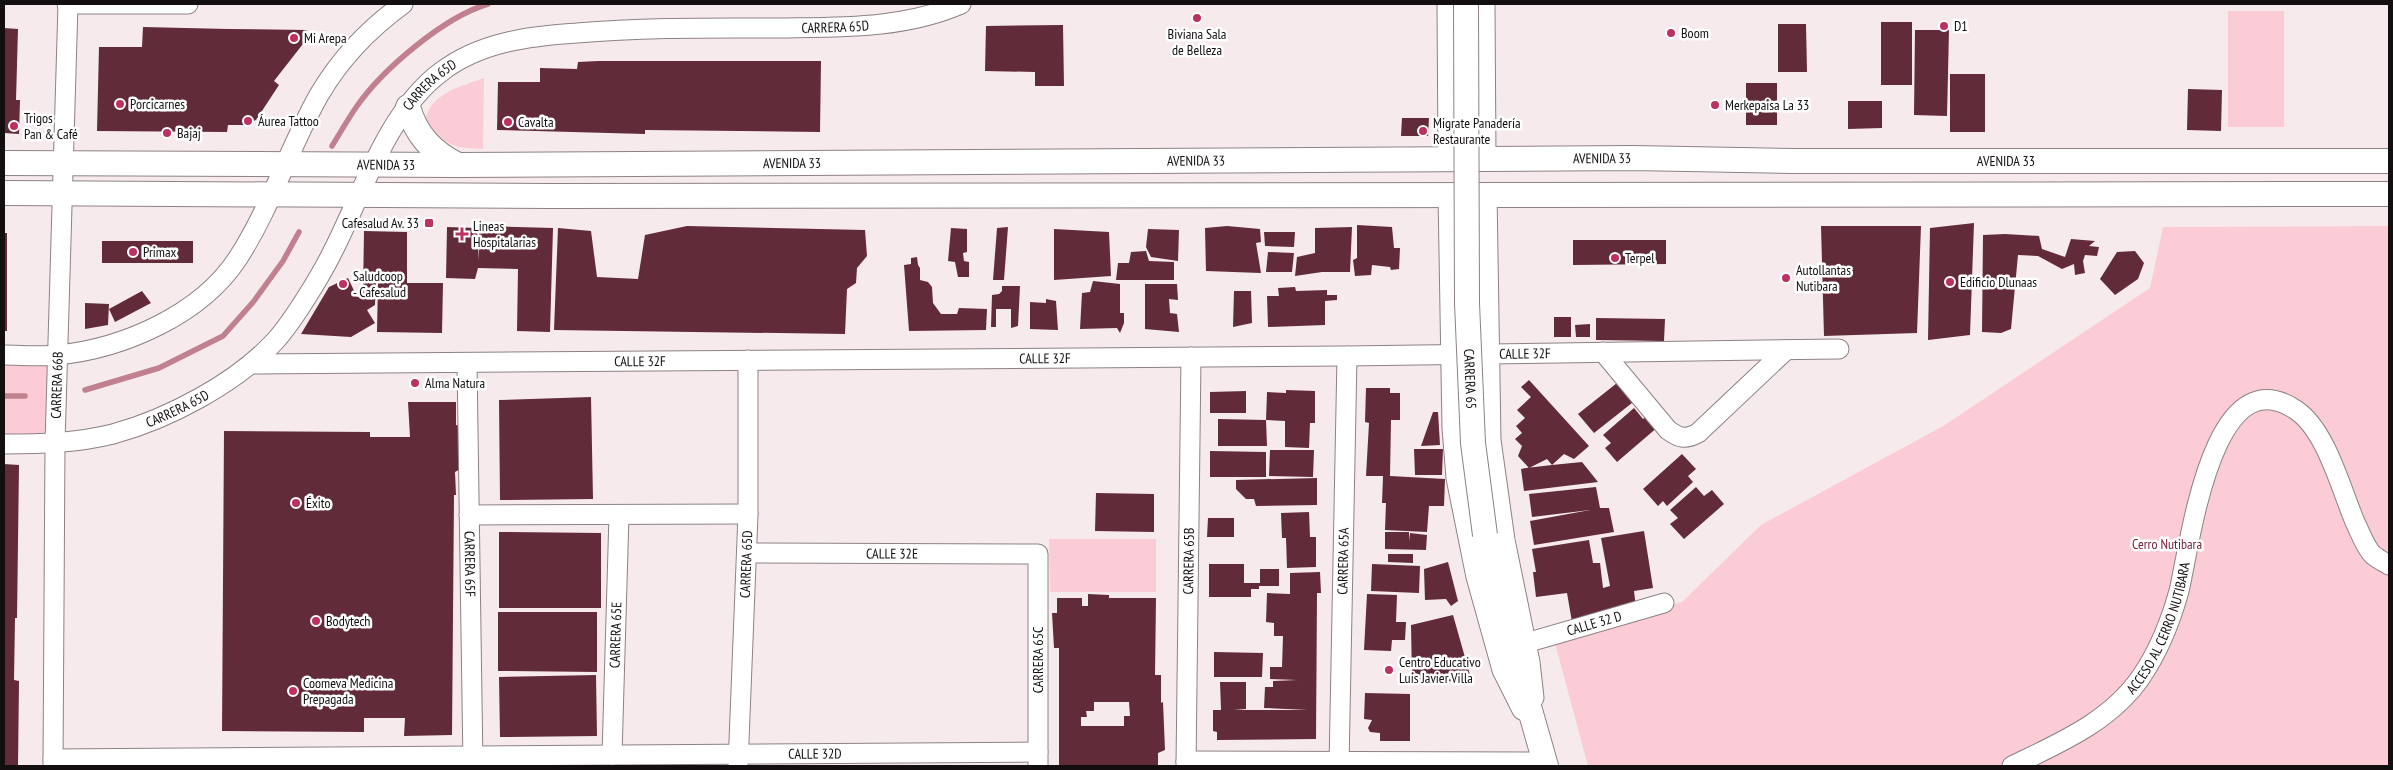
<svg xmlns="http://www.w3.org/2000/svg" width="2393" height="770" font-family="'PT Sans Narrow',sans-serif">
<style>
.green{fill:#fcccd6}
.lines{fill:none;stroke-linecap:round;stroke-linejoin:round}
.stream{stroke:#c1808f;stroke-width:5.5}
.building{fill:#622b3a;fill-rule:evenodd}
.minor-casing{stroke:#8c8284;stroke-width:21}
.major-casing{stroke:#8c8284;stroke-width:26}
.minor{stroke:#fff;stroke-width:19}
.major{stroke:#fff;stroke-width:24}
.major-bridge-casing{stroke:#8c8284;stroke-width:26;stroke-linecap:butt}
.major-bridge{stroke:#fff;stroke-width:24}
.poi-dot{fill:#bd3062;stroke:#fff;stroke-width:2}
.labels{text-anchor:middle;stroke-width:5;stroke-linejoin:round;paint-order:stroke}
.street-label{font-size:14px;fill:#130f10;stroke:#fff}
.poi-label{font-size:14px;fill:#130f10;stroke:#fff;text-anchor:start}
.park-label{font-size:14px;fill:#72243d;stroke:#fff}
</style>
<rect width="100%" height="100%" fill="#f6eaec"/>
<path class="green" d="M2228 11H2284V127H2228Z
M484 78 483 149C453 148 446 145 425 124 427 94 460 87 484 78Z
M2389 226V766H1588L1555 643 1682 602 1761 525 1945 425 2150 288 2163 227Z
M4 355H58L55 443H4Z
M1049 539H1156V592H1050Z"/>
<g class="lines">
<path class="stream" d="M332 146C340 133 348 119 357 106 383 69 444 17 488 4
M85 390 159 368 223 336 254 301 283 261 299 232
M4 396H25"/>
</g>
<path class="building" d="M1881 22H1912V85H1881Z
M1778 24H1806L1807 72H1778Z
M1063 25 1064 86H1035V72L985 71 986 26Z
M143 27 228 29 307 30 306 40 274 81 279 85 256 120 244 125H228L227 132 97 131 99 47H142Z
M4 28 18 29 16 100H20L19 134 4 133Z
M1915 30H1949L1947 116 1914 115Z
M821 61 820 132 645 130V134L497 130 498 82H540V68L577 69 578 62 598 61Z
M1950 74H1985V132H1950Z
M1746 83H1777V125H1746Z
M2188 89 2222 90 2221 131 2187 130Z
M1848 101H1882V128L1848 129Z
M1402 118H1429L1428 136H1401Z
M1974 223 1970 335 1928 340 1930 228Z
M1357 225 1392 227 1394 248H1400L1399 269 1391 270 1390 267 1372 265 1371 275 1355 276 1353 260 1357 258Z
M479 226 553 228 550 332 517 331 518 269 478 268 475 279 446 278 447 227 477 228 479 261Z
M687 226 865 230 867 256 857 268 856 283 847 289 845 334 554 330 558 228 591 231 597 277 638 279 645 235Z
M1227 226 1260 229 1261 242 1256 243 1261 273 1206 271 1205 228Z
M1821 226H1921L1917 333 1824 336Z
M1008 227 1004 280H993L997 228Z
M1352 227 1350 272H1322L1295 276 1297 257 1315 253V228Z
M951 228 967 229V252L963 253 964 261 969 262V277H958L955 262 948 261Z
M1054 229 1109 232 1111 276 1054 280Z
M1148 229 1179 230 1178 261 1151 257 1146 247Z
M364 231 407 232V283H443L442 333 377 332 378 282 387 281H376L375 305 367 310 375 323 351 337 301 334 329 287 348 278 357 297 363 294Z
M1264 232H1295L1294 247 1265 246Z
M4 233H7V331H4Z
M2005 234 2039 236 2042 249 2065 257 2071 239 2095 241 2089 246 2099 247 2097 256 2085 255 2083 261 2085 273 2075 275 2074 264 2062 269 2038 256 2018 255 2011 329 2001 333 1982 332 1983 235Z
M1573 240H1666V264L1573 265Z
M102 241H193V263H102Z
M1146 251 1149 261 1174 262V280H1116L1118 263H1129L1131 252Z
M2135 251 2144 263 2138 279 2115 295 2100 279 2117 252Z
M1268 252 1294 253 1292 272H1266Z
M917 257 918 265 920 268V280L928 282 932 287 933 303 941 314H957L959 308 987 309 986 330 909 331 904 265 911 264V258Z
M1093 281 1120 284V313H1124V323L1120 333 1117 328 1080 329 1082 293 1090 292Z
M1145 284H1177L1178 300 1169 299 1170 313 1177 314 1179 332 1145 329Z
M1002 286H1020L1018 326 1011 328V309H996V327H991L992 295 999 294 1002 291Z
M1295 287 1296 291 1327 290V295H1337V300L1325 301V325L1268 327 1267 296H1279L1278 288Z
M142 291 151 303 115 322 109 309Z
M1234 291H1251L1252 323 1233 327Z
M1046 299 1056 301 1058 330 1030 329V302L1046 303Z
M85 303 109 304 108 325 85 329Z
M1554 317H1571V337H1554Z
M1596 318 1665 319 1664 341 1596 340Z
M1590 324V337H1576L1575 325Z
M1622 379 1637 399 1594 433 1578 414Z
M1529 380 1589 446 1574 459 1564 454 1552 465 1582 462 1598 482 1524 491 1521 469 1526 468 1552 465 1547 459 1529 468 1518 456 1522 446 1515 439 1522 433 1516 426 1525 418 1517 410 1531 397 1521 387Z
M1366 388H1390V393H1400V420H1391L1390 476 1445 479 1444 506H1429L1427 532 1385 530 1386 503H1382L1383 476H1366L1369 423 1365 422Z
M1286 390 1315 391V423H1310L1309 448 1285 447V421L1266 420 1267 392 1286 393Z
M1246 391V413H1210V392Z
M591 397 593 499 500 500 499 400Z
M408 402H456V425L460 426 459 447 463 450 462 468 455 472 456 495H454L452 735 404 736 405 718H364V732L222 731 224 431 370 432V437H410Z
M1634 408 1643 419 1649 414 1659 426 1617 462 1605 448 1611 443 1603 435Z
M1433 412H1438L1440 445 1421 446Z
M1218 419 1266 420 1267 446H1218Z
M1414 449H1443L1442 475H1415Z
M1270 450H1314L1313 477 1269 476Z
M1210 451 1266 452V477H1210Z
M1682 454 1696 469 1688 476 1693 482 1667 506 1663 501 1658 506 1643 489Z
M4 464 19 465 17 618H15L14 680 19 681 18 766H4Z
M1317 478V505L1256 506 1254 499H1246L1236 489V480Z
M1596 487 1600 508H1609L1614 532 1534 545 1530 521 1590 510 1532 517 1529 494Z
M1696 487 1704 496 1712 490 1724 504 1684 539 1670 524 1678 518 1670 510Z
M1096 493 1154 494V532L1095 531Z
M1309 512 1310 537H1316V567L1287 568 1286 538H1282L1281 513Z
M1208 518H1234V537H1207Z
M1644 531 1653 588 1634 591 1636 608 1572 622 1567 593 1536 597 1533 572H1536L1532 549 1589 540 1593 563H1600L1603 588 1610 586 1601 538Z
M499 532 601 533V608H499Z
M1385 532H1409V541L1410 533 1427 535 1426 550 1385 549Z
M1388 554H1413V563L1388 562Z
M1448 562 1458 601 1451 606 1446 599 1425 600 1424 569Z
M1209 564H1244V583H1260V569H1279V586H1259V589H1251V597H1209Z
M1372 564 1420 566 1419 593 1371 591Z
M1320 572 1321 593H1317L1316 739 1217 740V732L1213 731V710H1221L1220 682H1246V709L1234 710H1308L1264 708 1265 687H1273V681L1297 680 1270 679V667H1282L1283 636H1274V623L1266 622 1267 593 1290 594V573Z
M1088 594 1109 595V598H1156L1155 675H1161V703L1163 702 1165 750 1158 753V766H1059V648H1054L1052 613H1057V598H1082V606H1088ZM1094 702H1129L1130 716H1124V726H1081V717H1087L1086 711H1094Z
M1367 594 1397 595 1396 622H1406L1405 640H1392L1391 651 1364 650Z
M498 612H597V672L498 671Z
M1453 615 1472 682 1412 680 1411 625Z
M1214 652 1263 653 1262 677H1214Z
M596 675 597 736 500 737 499 677Z
M1365 693 1410 694V741H1380V733L1370 732 1368 728 1372 720 1364 719Z"/>
<g class="lines">
<defs>
<g id="minor">
<path d="M67 4H188"/>
<path d="M1447 4 1448 160"/>
<path d="M1485 4 1486 159"/>
<path d="M1487 193 1491 440 1505 540 1530 662 1534 698"/>
<path d="M1448 194 1452 428 1456 478 1476 577 1502 670 1522 710"/>
<path d="M1603 352 1668 430C1679 438 1685 440 1698 433L1786 350"/>
<path d="M4 355C21 355 39 357 57 355 122 349 201 315 238 258 271 207 289 148 319 95 340 59 370 28 403 4"/>
<path id="s1" d="M467 363 473 766"/>
<path id="s2" d="M251 364 1347 356 1839 349"/>
<path id="s3" d="M4 444C40 444 77 443 113 434 168 419 237 383 276 340 293 321 320 277 332 253 362 195 387 112 441 72 480 42 530 36 577 33 645 27 712 28 779 28 841 27 903 29 961 4"/>
<path d="M469 515 748 514"/>
<path id="s4" d="M747 553 1038 554V766"/>
<path id="s5" d="M1526 643 1664 603"/>
<path id="s6" d="M612 755 619 515"/>
<path id="s7" d="M53 759 1038 752"/>
<path d="M1186 761 1545 762"/>
<path id="s8" d="M53 766 55 443 68 4"/>
<path id="s9" d="M738 766 748 514V360"/>
<path id="s10" d="M1186 766 1191 357"/>
<path id="s11" d="M1339 766 1347 356"/>
<path id="s12" d="M2012 766C2059 743 2110 722 2141 677 2158 652 2171 620 2179 591 2190 546 2212 353 2296 410 2326 430 2341 489 2355 522 2360 532 2365 547 2373 555 2378 559 2384 562 2389 565"/>
</g>
<g id="major">
<path d="M408 107C416 135 432 152 458 165"/>
<path id="s13" d="M4 163 458 165 1633 158 1794 161H2389"/>
<path d="M4 193 550 196 2389 194"/>
<path d="M1485 535 1518 668 1546 766"/>
</g>
</defs>
<use href="#minor" class="minor-casing"/>
<use href="#major" class="major-casing"/>
<use href="#minor" class="minor"/>
<use href="#major" class="major"/>
<defs>
<g id="major-bridge">
<path id="s14" d="M1466 4 1467 303 1473 443 1485 535"/>
</g>
</defs>
<use href="#major-bridge" class="major-bridge-casing"/>
<use href="#major-bridge" class="major-bridge"/>
</g>
<g class="poi-dot">
<circle cx="1197" cy="18" r="5"/>
<circle cx="1944" cy="26" r="5"/>
<circle cx="1671" cy="33" r="5"/>
<circle cx="294" cy="38" r="5"/>
<circle cx="120" cy="104" r="5"/>
<circle cx="1715" cy="105" r="5"/>
<circle cx="248" cy="121" r="5"/>
<circle cx="508" cy="122" r="5"/>
<circle cx="14" cy="126" r="5"/>
<circle cx="1423" cy="131" r="5"/>
<circle cx="167" cy="133" r="5"/>
<rect x="424" y="218" width="10" height="10" rx="2.5"/>
<path d="M459.5 226.5h5v5h5v5h-5v5h-5v-5h-5v-5h5z"/>
<circle cx="133" cy="252" r="5"/>
<circle cx="1615" cy="258" r="5"/>
<circle cx="1786" cy="278" r="5"/>
<circle cx="1950" cy="282" r="5"/>
<circle cx="343" cy="284" r="5"/>
<circle cx="415" cy="383" r="5"/>
<circle cx="296" cy="503" r="5"/>
<circle cx="316" cy="621" r="5"/>
<circle cx="1389" cy="670" r="5"/>
<circle cx="293" cy="691" r="5"/>
</g>
<g class="labels">
<g class="street-label">
<text dy="5" stroke="none"><textPath href="#s3" startOffset="1019">CARRERA 65D</textPath></text>
<text dy="5" stroke="none"><textPath href="#s3" startOffset="600">CARRERA 65D</textPath></text>
<text dy="5" stroke="none"><textPath href="#s13" startOffset="1598">AVENIDA 33</textPath></text>
<text dy="5" stroke="none"><textPath href="#s13" startOffset="2002">AVENIDA 33</textPath></text>
<text dy="5" stroke="none"><textPath href="#s13" startOffset="1192">AVENIDA 33</textPath></text>
<text dy="5" stroke="none"><textPath href="#s13" startOffset="788">AVENIDA 33</textPath></text>
<text dy="5" stroke="none"><textPath href="#s13" startOffset="382">AVENIDA 33</textPath></text>
<text dy="5" stroke="none"><textPath href="#s2" startOffset="1274">CALLE 32F</textPath></text>
<text dy="5" stroke="none"><textPath href="#s2" startOffset="794">CALLE 32F</textPath></text>
<text dy="5" stroke="none"><textPath href="#s2" startOffset="389">CALLE 32F</textPath></text>
<text dy="5" stroke="none"><textPath href="#s14" startOffset="375">CARRERA 65</textPath></text>
<text dy="5" stroke="none"><textPath href="#s8" startOffset="381">CARRERA 66B</textPath></text>
<text dy="5" stroke="none"><textPath href="#s3" startOffset="179">CARRERA 65D</textPath></text>
<text dy="5" stroke="none"><textPath href="#s4" startOffset="145">CALLE 32E</textPath></text>
<text dy="5" stroke="none"><textPath href="#s11" startOffset="205">CARRERA 65A</textPath></text>
<text dy="5" stroke="none"><textPath href="#s10" startOffset="205">CARRERA 65B</textPath></text>
<text dy="5" stroke="none"><textPath href="#s9" startOffset="202">CARRERA 65D</textPath></text>
<text dy="5" stroke="none"><textPath href="#s1" startOffset="201">CARRERA 65F</textPath></text>
<text dy="5" stroke="none"><textPath href="#s5" startOffset="71">CALLE 32 D</textPath></text>
<text dy="5" stroke="none"><textPath href="#s12" startOffset="211">ACCESO AL CERRO NUTIBARA</textPath></text>
<text dy="5" stroke="none"><textPath href="#s6" startOffset="120">CARRERA 65E</textPath></text>
<text transform="translate(1038 660) rotate(-90)" y="5">CARRERA 65C</text>
<text dy="5" stroke="none"><textPath href="#s7" startOffset="762">CALLE 32D</textPath></text>
</g>
<g class="poi-label">
<text x="1954" y="31">D1</text>
<text x="1681" y="38">Boom</text>
<text x="1197" y="39" text-anchor="middle">Biviana Sala<tspan x="1197" dy="16">de Belleza</tspan></text>
<text x="304" y="43">Mi Arepa</text>
<text x="130" y="109">Porcicarnes</text>
<text x="1725" y="110">Merkepaisa La 33</text>
<text x="24" y="123">Trigos<tspan x="24" dy="16">Pan &amp; Café</tspan></text>
<text x="258" y="126">Áurea Tattoo</text>
<text x="518" y="127">Cavalta</text>
<text x="1433" y="128">Migrate Panadería<tspan x="1433" dy="16">Restaurante</tspan></text>
<text x="177" y="138">Bajaj</text>
<text x="419" y="228" text-anchor="end">Cafesalud Av. 33</text>
<text x="473" y="231">Lineas<tspan x="473" dy="16">Hospitalarias</tspan></text>
<text x="143" y="257">Primax</text>
<text x="1625" y="263">Terpel</text>
<text x="1796" y="275">Autollantas<tspan x="1796" dy="16">Nutibara</tspan></text>
<text x="353" y="281">Saludcoop<tspan x="353" dy="16">- Cafesalud</tspan></text>
<text x="1960" y="287">Edificio Dlunaas</text>
<text x="425" y="388">Alma Natura</text>
<text x="306" y="508">Éxito</text>
<text x="326" y="626">Bodytech</text>
<text x="1399" y="667">Centro Educativo<tspan x="1399" dy="16">Luis Javier Villa</tspan></text>
<text x="303" y="688">Coomeva Medicina<tspan x="303" dy="16">Prepagada</tspan></text>
</g>
<g class="park-label">
<text x="2167" y="549">Cerro Nutibara</text>
</g>
</g>
<rect width="2393" height="770" fill="none" stroke="#130f10" stroke-width="10"/>
</svg>
